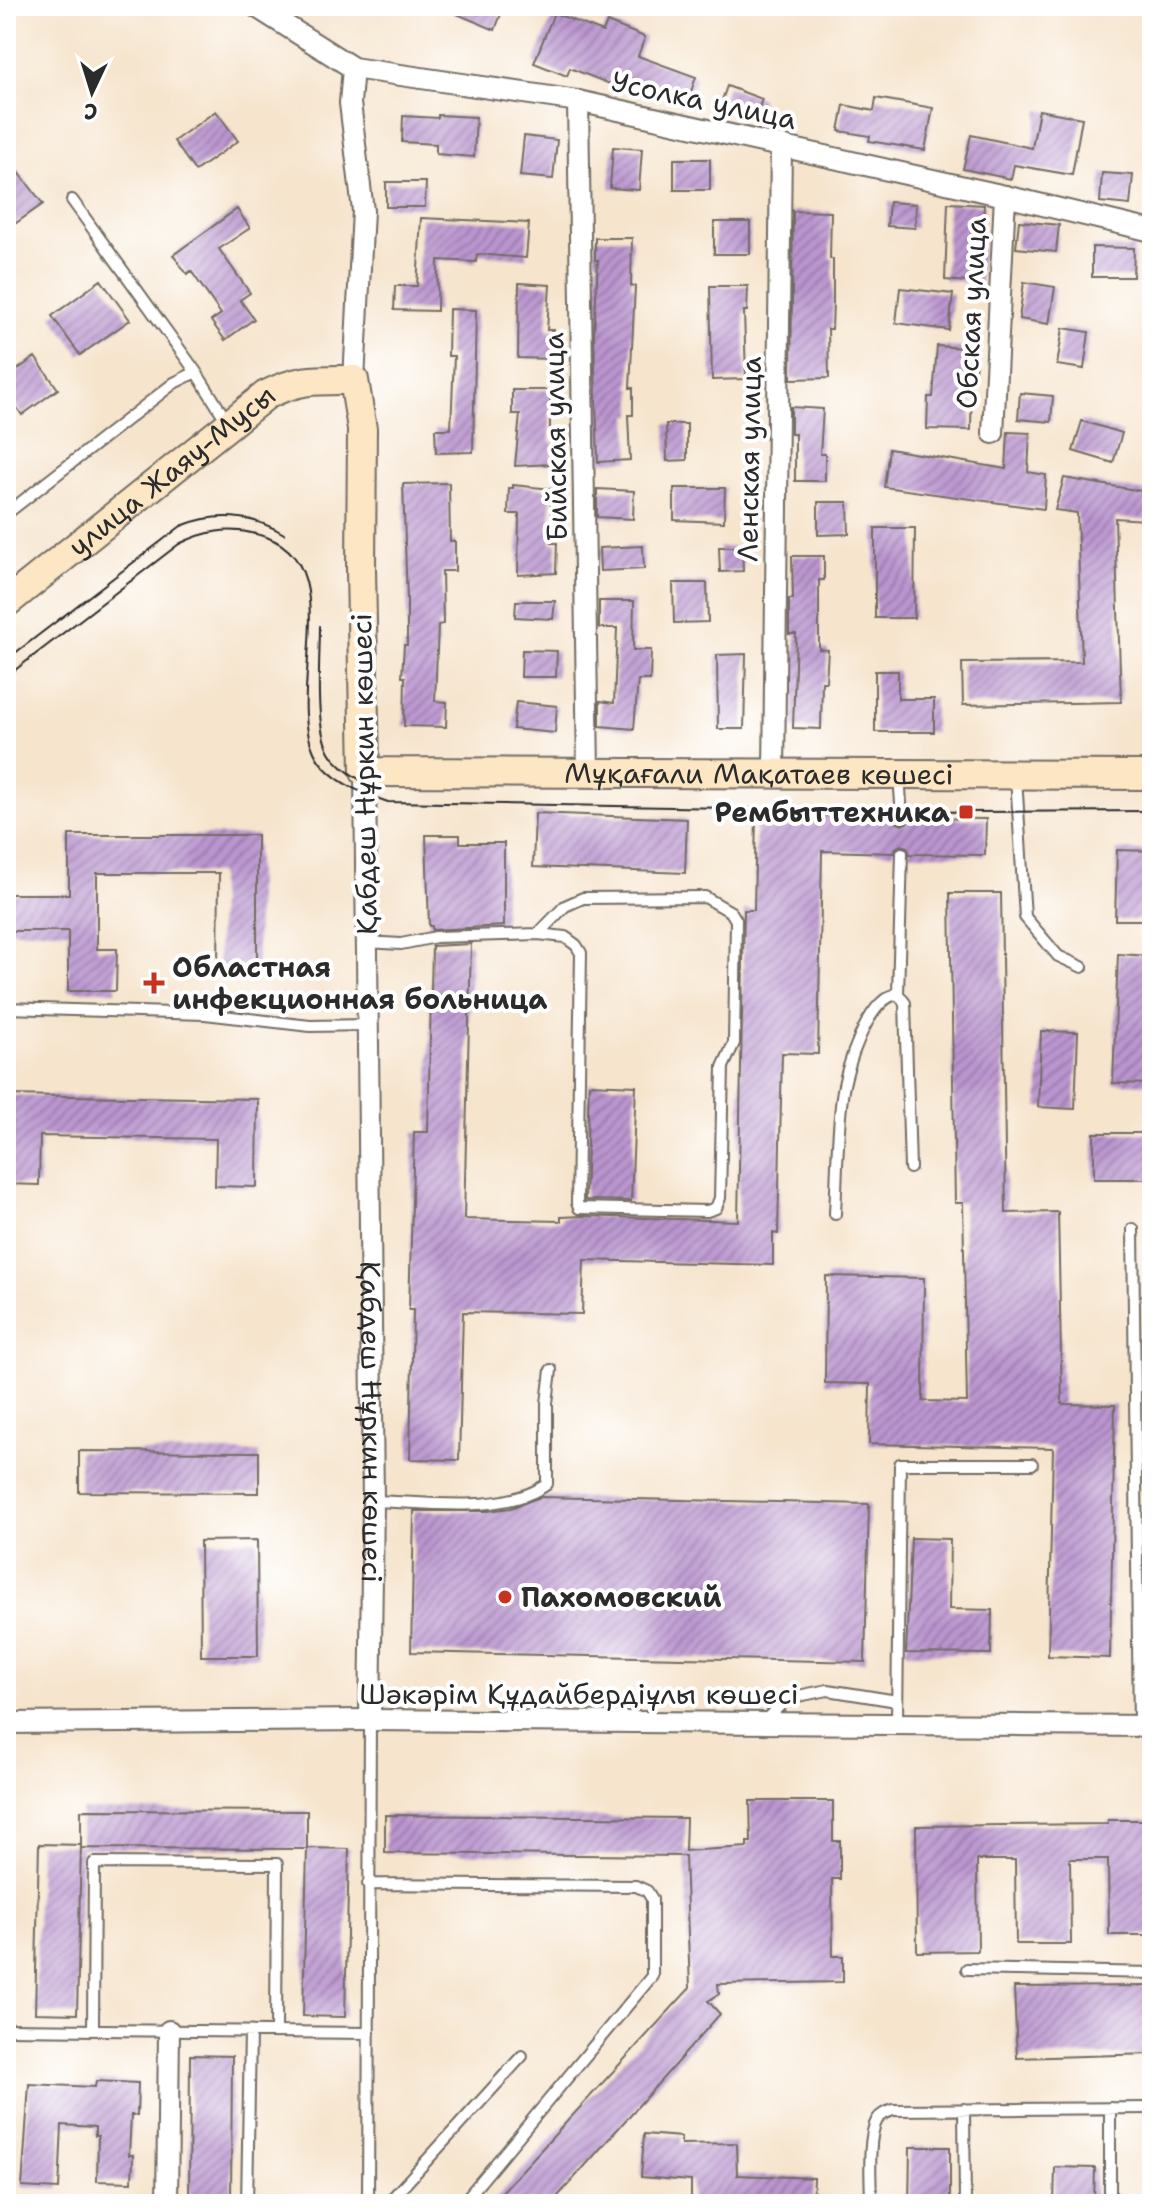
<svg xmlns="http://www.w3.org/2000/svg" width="1158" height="2210" font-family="'Shantell Sans',sans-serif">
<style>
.building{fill:url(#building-hatch)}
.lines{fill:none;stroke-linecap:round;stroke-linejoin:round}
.service-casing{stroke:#726c63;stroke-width:14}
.minor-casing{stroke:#726c63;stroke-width:24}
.secondary-casing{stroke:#726c63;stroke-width:32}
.service{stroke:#fff;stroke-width:10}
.minor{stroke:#fff;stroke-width:20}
.secondary{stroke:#fce6c4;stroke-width:28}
.tram{stroke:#2b2b2b;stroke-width:2}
.poi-dot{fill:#c8321e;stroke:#fff;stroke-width:3}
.labels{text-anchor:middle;stroke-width:8;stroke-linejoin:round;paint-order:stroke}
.street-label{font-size:28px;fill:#2b2b2b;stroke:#fff}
.poi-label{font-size:28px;font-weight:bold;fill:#2b2b2b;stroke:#fff;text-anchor:start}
</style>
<defs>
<pattern id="building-hatch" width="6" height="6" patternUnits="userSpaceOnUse" patternTransform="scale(2)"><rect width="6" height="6" fill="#ba95cf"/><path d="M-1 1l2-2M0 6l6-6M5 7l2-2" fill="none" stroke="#977aa8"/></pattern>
</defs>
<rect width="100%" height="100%" fill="#fff"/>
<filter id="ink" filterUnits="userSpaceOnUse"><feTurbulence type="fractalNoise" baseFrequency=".0125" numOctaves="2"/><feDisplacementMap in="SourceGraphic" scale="16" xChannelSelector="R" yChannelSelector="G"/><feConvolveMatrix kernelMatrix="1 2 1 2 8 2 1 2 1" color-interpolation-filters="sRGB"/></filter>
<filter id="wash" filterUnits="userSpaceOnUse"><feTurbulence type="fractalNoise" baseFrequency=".006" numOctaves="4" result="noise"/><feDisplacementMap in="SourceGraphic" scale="32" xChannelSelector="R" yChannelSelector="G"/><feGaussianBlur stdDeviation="1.8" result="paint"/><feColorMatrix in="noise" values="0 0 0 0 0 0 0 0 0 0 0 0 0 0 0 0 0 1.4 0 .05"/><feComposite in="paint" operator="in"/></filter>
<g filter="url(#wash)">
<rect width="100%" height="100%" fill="#f6e4cc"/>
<g id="blocks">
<path class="building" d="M438 6H504L495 30Z
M554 13 603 32 607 22 645 37 638 56 696 77 687 103 628 82 625 90 570 68 567 76 534 63Z
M727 86 762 99 754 122 719 109Z
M876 98 933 108 925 150 869 141 870 136 839 131 844 105 874 111Z
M1039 110 1082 118 1072 175 1014 165 1011 179 963 169 971 135 1032 148Z
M216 111 238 141 195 171 174 141Z
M438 115 476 117 474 157 436 154V144L402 142 403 116 438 118Z
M524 136 557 140 553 179 520 176Z
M613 147 642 149 639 190 610 188Z
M6 155 43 204 6 230Z
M674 159H710V190H674Z
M1102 173 1133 175 1130 205 1100 202Z
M386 182H426L425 207H386Z
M889 202 916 204 915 228 887 226Z
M948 203 984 205 980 283 945 280Z
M237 209 250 228 219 249 250 293 240 300 254 319 225 340 211 321 221 314 191 271 187 274 173 255Z
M793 211 831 212 830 259H833V302L832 329H828L829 378 791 379Z
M421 218 529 223 526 258 477 254 476 262 438 260 437 311 394 310 395 286H417Z
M1019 221 1059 225 1056 252 1016 248Z
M714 222H750V254H714Z
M595 238H632L631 286H635L630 388H633V415H628L630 460 598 462 594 335 598 260H595Z
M1092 247 1134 248 1133 277H1092Z
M101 280 130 320 80 355 52 316Z
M1024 282 1055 287 1049 324 1019 319Z
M519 283 550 285 547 330H554L553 359 518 358Z
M710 286H748L747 311H744L746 379 712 380Z
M900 288 953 294 949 330 896 323Z
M449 309 476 310 473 452 436 453 435 429H451L454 356H448Z
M1063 328 1089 332 1084 369 1057 365Z
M937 346 977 349 975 372H972L971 430 927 429 928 397H933Z
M35 357 58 389 22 415 6 392V378Z
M512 390H550V442H553L551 464 515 466 520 414H512Z
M1020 393 1053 396 1051 422 1018 419Z
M791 407 823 409 820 454H825V481H795V434H791Z
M1082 421 1122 433 1113 463 1073 451Z
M666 424H687V460L667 461Z
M1008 432 1030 433 1028 472 1046 475 1044 509 884 487 889 449 1006 469Z
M1064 478 1148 492 1146 520 1115 518 1121 702 963 705 962 663 1082 662 1077 513 1055 510Z
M449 483 450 541H455V571H442L443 624 438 625 435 701 447 702 446 727 404 726 405 677H402L404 645H407V600L403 484Z
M513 485 551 489V543H557L556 573 518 575 519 514H508L509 488H513Z
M674 488H725L724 522 674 520Z
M597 489 634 491 633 519 597 517Z
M818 502H848L849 534 818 535Z
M875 528H915L914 618H875Z
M643 546 644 569 600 571 599 548Z
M719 547H742L743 571 720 572Z
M792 556H824V580H819V649L828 650 826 682H822L821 729 793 728 796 634H789V599H793Z
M673 583H707L708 622 674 623Z
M516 601H555L553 619 515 617Z
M599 601H634L633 650H651L650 680H638L634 729 600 726V701L614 703 617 628H599Z
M522 650 557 651 556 677H521Z
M746 654 744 729H718L717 655Z
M875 671H898V699H934V732H875Z
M516 702 557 706 555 733 513 729Z
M535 813 687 819 685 873 533 867Z
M756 815 894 817 896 822 902 825 907 823 910 818 986 819 985 855 910 854 907 847 901 845 896 848 894 853 822 851 818 1054 782 1053 778 1234 773 1233V1265L584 1260 582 1314 463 1312 459 1460 410 1459 413 1310H409L414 1132H428L432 946 471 944 464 1219 561 1221V1217L583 1216 738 1221 744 910H754Z
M69 835H257V968H218L219 873H97V949H117L116 991H68V931H6V894H69Z
M426 835H460V843H504V926L432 930V926H429Z
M1117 850 1152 851V920H1115Z
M950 893H1001L1006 1213 1058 1212 1062 1404 1115 1405 1110 1658 1048 1656 1053 1448 869 1444 870 1384 825 1383 826 1276 924 1278 923 1401 967 1402 963 1203H955Z
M1118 954 1152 956V1084L1113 1083Z
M1041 1031 1078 1032 1075 1109 1038 1107Z
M589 1084 636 1086 631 1201 585 1200Z
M6 1095 258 1099 257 1187 215 1186 216 1139 40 1136 39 1185 6 1184Z
M1094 1133H1152V1179H1094Z
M79 1451 259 1452V1493L79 1492Z
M540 1497 869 1504 865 1662 411 1652 414 1511H488L511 1508Z
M911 1538 950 1539 949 1609 992 1610 991 1654 906 1653Z
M257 1540 258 1656H201L200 1541Z
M750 1801H833V1841H840V1879H832L833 1956H843V1982L718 1984 719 1994 708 2001 720 2014 551 2204H491L690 1988 685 1856 385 1853V1815L686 1818 685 1851 747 1847V1842H751Z
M81 1810 307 1811V1849L81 1848Z
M1108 1820H1152V1935H1109L1108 1859H1070L1071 1944H1016L1015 1860H977L978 1951 917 1952 916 1826 1108 1824Z
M39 1844 81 1845 77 2014 35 2013Z
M307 1848 349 1849 345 2017 303 2016Z
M1152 1986V2054L1017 2058 1014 1987Z
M190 2055 232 2056 231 2204H189Z
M96 2081 138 2083 137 2115H131L129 2155H133L132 2182 97 2181 98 2136H95V2127L62 2125 59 2189 22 2187 29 2084 95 2087Z
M644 2134 681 2137V2144L736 2143 737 2175 814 2178 813 2204H691V2181L641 2177Z
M910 2147H950V2204H909Z
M1055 2167 1095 2168 1094 2204H1054Z"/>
</g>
</g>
<g filter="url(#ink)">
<use href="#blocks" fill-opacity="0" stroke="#726c63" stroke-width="2"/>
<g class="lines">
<defs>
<path id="service" d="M72 200 196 372 228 423
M6 514 174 383 196 372
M899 775 902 817
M1016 778 1025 917 1058 956 1082 967
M366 942 401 944 436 937 538 934 565 937 576 945 581 953 577 1203 579 1208 707 1211 716 1208 720 1198 723 1067 734 1043 736 920 731 912 705 897 583 898 565 906 538 934
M898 994 905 1003 910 1168
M6 1008 205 1014 310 1026 367 1025
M835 1214C837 1175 837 1136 842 1097 845 1070 868 997 898 994L902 853
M1133 1229 1139 1726
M373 1501C424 1502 505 1515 547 1484V1403L551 1370
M763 1722 788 1698 828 1690 897 1701
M897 1723 900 1464H1032
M368 1884 636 1886 647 1891 652 1899V1976L462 2204
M967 1969 1152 1973
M6 2029 369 2033
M93 2030 94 1863 277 1864 276 2032
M1110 2108V2204
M964 2109 965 2204
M247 2204 250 2032
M368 2204 370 1720
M387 2204 522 2056
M871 2204C871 2183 867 2137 877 2120 881 2114 887 2112 893 2110L1152 2108"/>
<g id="minor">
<path d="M255 6 353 68 578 101 1005 196 1152 231"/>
<path d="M353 68 350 103 363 211 354 380"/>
<path d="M578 101 588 773"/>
<path d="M993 433 1005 196"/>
<path id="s1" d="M365 772 373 1501 370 1720"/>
<path d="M774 773 781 145"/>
<path d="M6 1723 370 1720 1152 1726"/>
<path d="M167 2204 169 2031"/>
</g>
<g id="secondary">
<path id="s2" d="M6 603 266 395C300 378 317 380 354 380L362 429 361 570 365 772 1152 775"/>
</g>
</defs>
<use href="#service" class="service-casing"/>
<use href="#minor" class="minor-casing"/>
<use href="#secondary" class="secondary-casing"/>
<use href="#service" class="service"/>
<use href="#minor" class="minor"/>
<use href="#secondary" class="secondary"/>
<path class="tram" d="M320 626C320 658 314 725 329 752 336 764 350 774 362 781
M6 660 181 526C215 512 252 514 284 534
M6 677 179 544C205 531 228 527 256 534 352 556 284 689 314 752 327 780 361 793 388 802L966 812 1152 811"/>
</g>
</g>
<g class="poi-dot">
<rect x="958" y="804" width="16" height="16" rx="4"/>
<path d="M150 971h8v8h8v8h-8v8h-8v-8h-8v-8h8z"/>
<circle cx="505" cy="1597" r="8"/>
</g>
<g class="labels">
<g class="street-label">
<text transform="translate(704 100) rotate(12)" y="10">Усолка улица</text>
<text transform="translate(971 313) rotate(-87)" y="10">Обская улица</text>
<text transform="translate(555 437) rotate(-91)" y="10">Бийская улица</text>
<text transform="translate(749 459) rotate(-89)" y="10">Ленская улица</text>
<text dy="10" stroke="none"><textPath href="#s2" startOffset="212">улица Жаяу-Мусы</textPath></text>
<text transform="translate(364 774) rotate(-91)" y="10">Қабдеш Нұркин көшесі</text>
<text dy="10" stroke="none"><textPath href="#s2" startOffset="1210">Мұқағали Мақатаев көшесі</textPath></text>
<text dy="10" stroke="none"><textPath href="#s1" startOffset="650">Қабдеш Нұркин көшесі</textPath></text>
<text x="579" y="1704">Шәкәрім Құдайбердіұлы көшесі</text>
</g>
<g class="poi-label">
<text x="950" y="822" text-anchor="end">Рембыттехника</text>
<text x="172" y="977">Областная<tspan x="172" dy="32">инфекционная больница</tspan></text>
<text x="521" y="1607">Пахомовский</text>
</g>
</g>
<rect width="1158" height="2210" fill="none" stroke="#fff" stroke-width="32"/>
<g transform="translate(92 92) rotate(184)" stroke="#ffffff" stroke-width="6" paint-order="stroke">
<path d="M0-6L14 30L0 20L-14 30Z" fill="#2b2b2b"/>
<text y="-12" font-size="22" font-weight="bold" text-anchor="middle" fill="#2b2b2b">С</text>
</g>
</svg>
